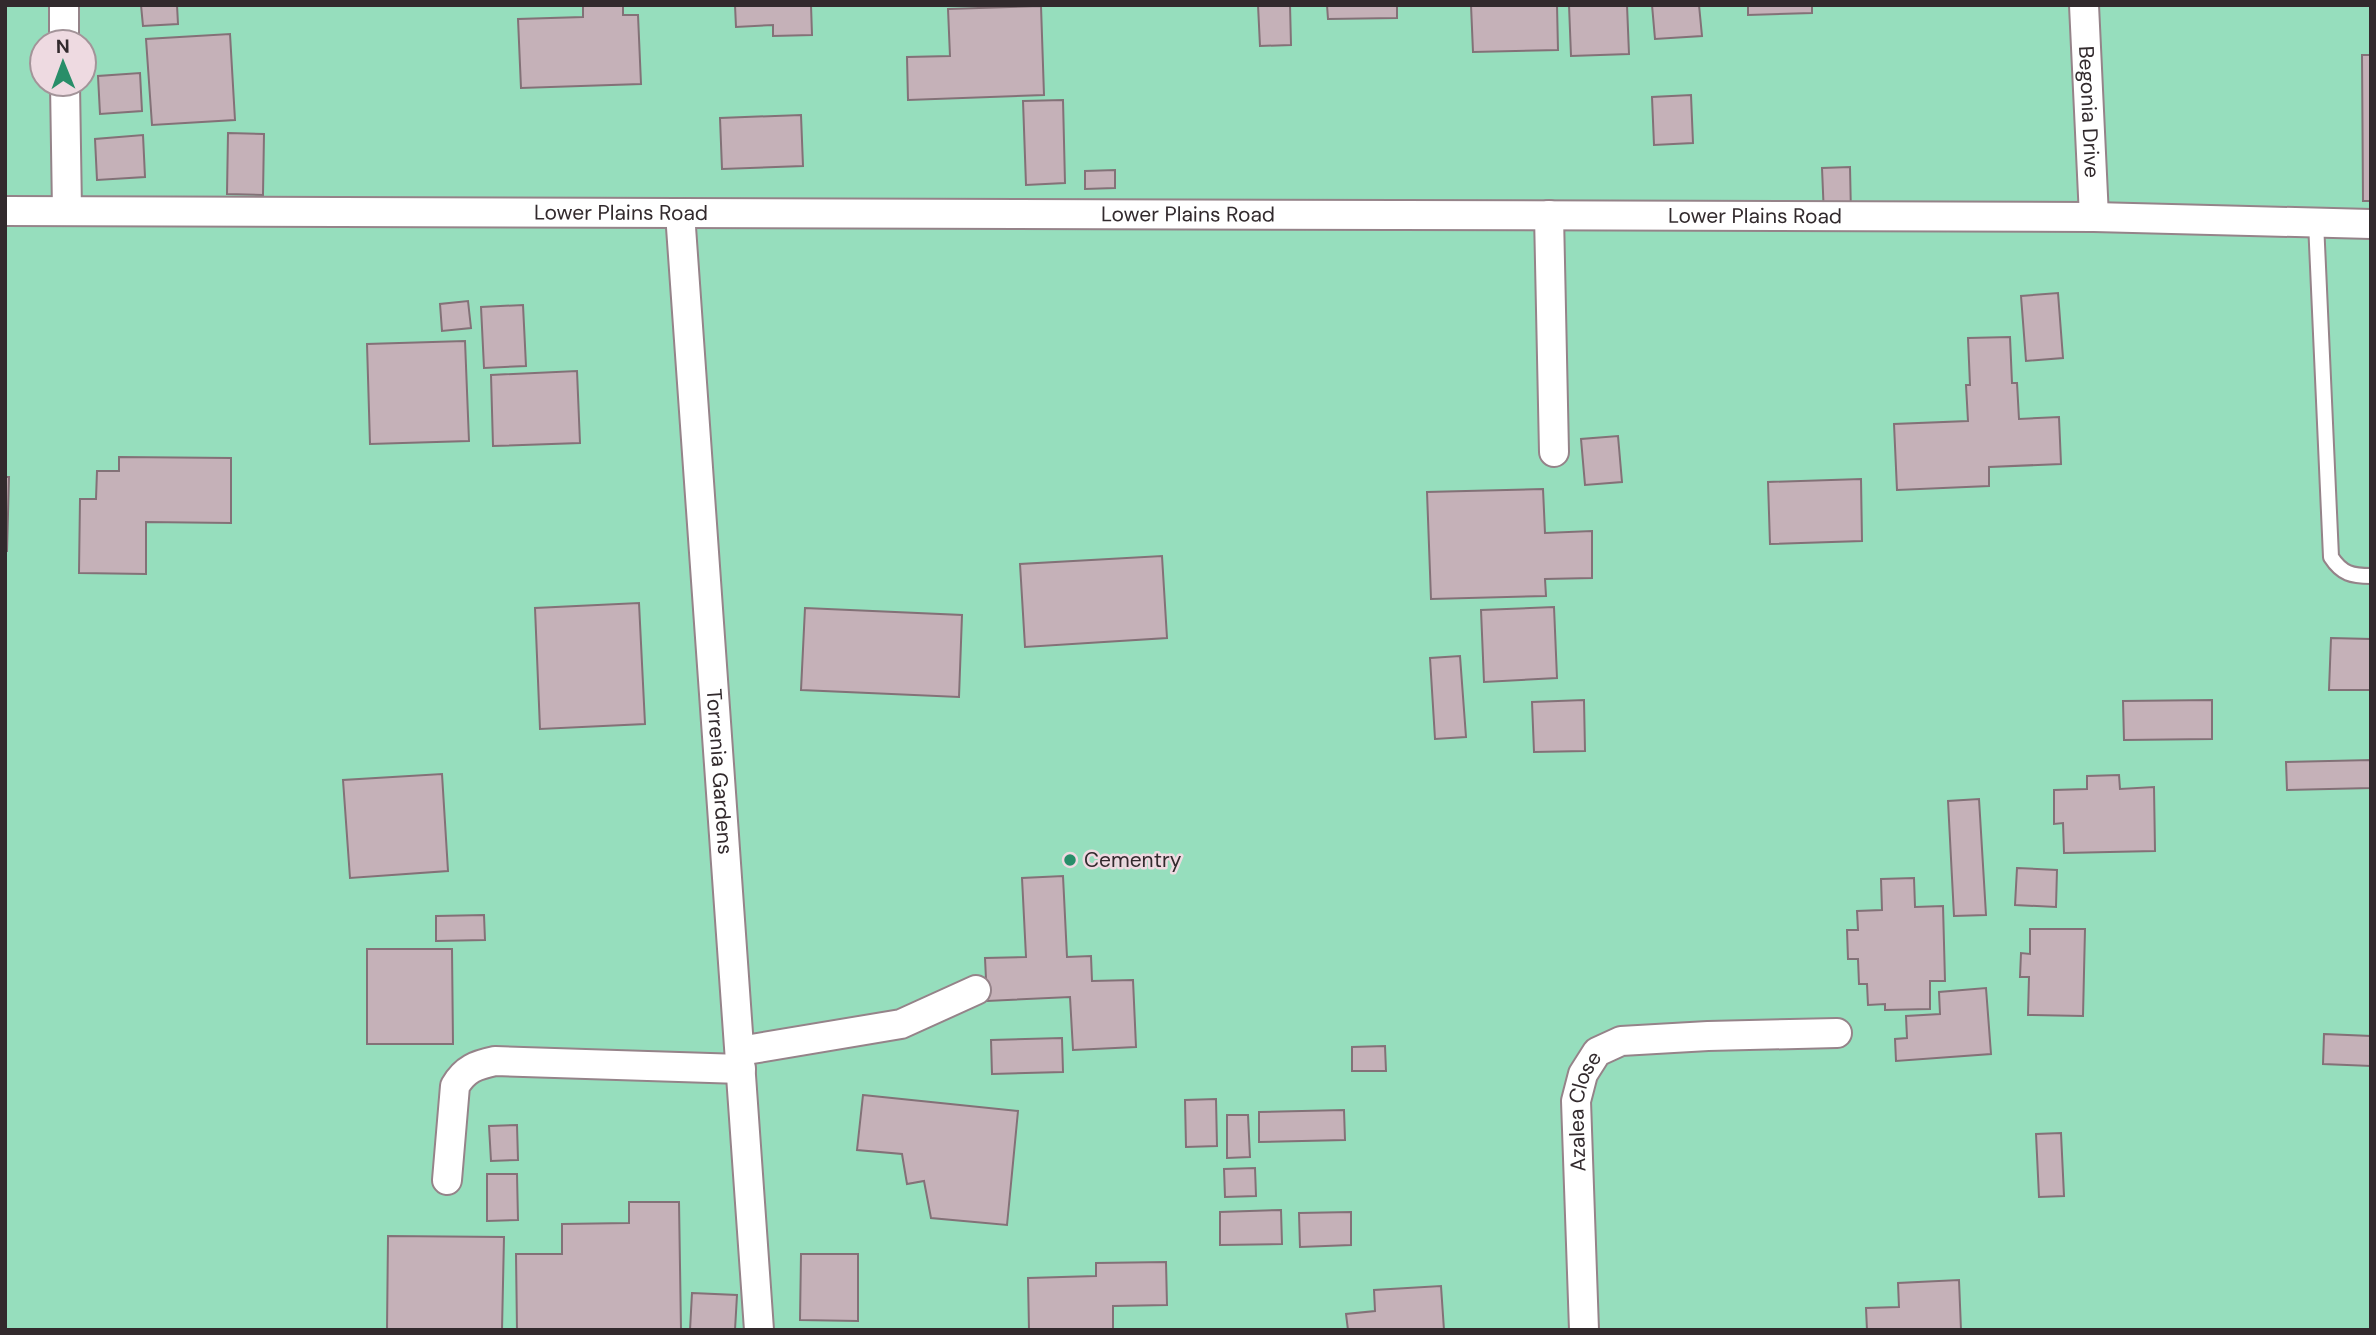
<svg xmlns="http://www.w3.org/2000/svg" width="2376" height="1335" font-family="'DM Sans',sans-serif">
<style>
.green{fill:#96debd;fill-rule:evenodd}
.building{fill:#c5b1b8;stroke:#837177;stroke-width:2}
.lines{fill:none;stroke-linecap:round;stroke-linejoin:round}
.lane-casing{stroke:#958389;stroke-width:18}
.street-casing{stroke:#958389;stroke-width:32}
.lane{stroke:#fff;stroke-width:14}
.street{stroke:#fff;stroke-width:28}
.poi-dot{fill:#288e69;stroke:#eedae1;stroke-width:2.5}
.labels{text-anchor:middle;stroke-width:5;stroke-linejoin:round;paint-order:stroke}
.street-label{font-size:21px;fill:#322a2d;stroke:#eedae1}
.poi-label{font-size:21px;fill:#322a2d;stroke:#eedae1;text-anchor:start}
</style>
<rect width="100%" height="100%" fill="#eedae1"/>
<path class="green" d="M5 5H2371V1330H5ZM42 42H84V84H42Z"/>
<path class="building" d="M141 5H177L178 24 143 26Z
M583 5H623V15H638L641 84 521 88 518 19 583 17Z
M735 5H811L812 35 773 36V25L736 27Z
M1258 5H1290L1291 45 1260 46Z
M1327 5H1397V18L1328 19Z
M1471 5H1557L1558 50 1473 52Z
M1569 5H1627L1629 54 1571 56Z
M1652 5H1699L1702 36 1655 39Z
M1748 5H1812V13L1748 15Z
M1041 6 1044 95 908 100 907 57 950 56 948 9Z
M230 34 235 120 152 125 146 39Z
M2362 55H2371V201H2363Z
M140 73 142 111 100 114 98 76Z
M1691 95 1693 143 1654 145 1652 97Z
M1063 100 1065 183 1026 185 1023 101Z
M801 115 803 166 722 169 720 118Z
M228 133 264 134 263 195 227 194Z
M143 135 145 177 97 180 95 139Z
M1850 167 1851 215 1824 216 1822 168Z
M1115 170V188L1085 189V171Z
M2058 293 2063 358 2026 361 2021 296Z
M468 301 471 328 442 331 440 304Z
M523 305 526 366 484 368 481 307Z
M2010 337 2012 383H2017L2019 419 2059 417 2061 464 1989 467V486L1897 490 1894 424 1968 421 1966 385H1970L1968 338Z
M465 341 469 441 370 444 367 344Z
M577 371 580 443 493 446 491 375Z
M1618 436 1622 482 1585 485 1581 439Z
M119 457 231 458V523L146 522V574L79 573 80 499H96L97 471H119Z
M5 477H9L7 551H5Z
M1861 479 1862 541 1770 544 1768 482Z
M1543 489 1545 533 1592 531V578L1545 579 1546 596 1431 599 1427 492Z
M1162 556 1167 638 1025 647 1020 564Z
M639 603 645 724 540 729 535 608Z
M1554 607 1557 678 1484 682 1481 610Z
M805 608 962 615 959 697 801 690Z
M2331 638 2371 639V690H2329Z
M1460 656 1466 737 1435 739 1430 658Z
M1584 700 1585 751 1534 752 1532 702Z
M2212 700V739L2124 740 2123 701Z
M2371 760V788L2287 790 2286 762Z
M442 774 448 871 350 878 343 780Z
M2119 775 2120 789 2154 787 2155 851 2064 853 2063 823 2054 824V790L2087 789V776Z
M1979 799 1986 915 1954 916 1948 801Z
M2017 868 2057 870 2056 907 2015 905Z
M1063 876 1067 957 1091 956 1092 981 1133 980 1136 1047 1073 1050 1070 997 987 1001 985 958 1026 957 1022 878Z
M1914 878 1915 907 1943 906 1945 981H1930V1009L1885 1010V1004L1868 1005 1867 984H1859L1858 959H1848L1847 930H1858L1857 911 1882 910 1881 879Z
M484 915 485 940 436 941V916Z
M2030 929H2085L2083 1016 2028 1015 2029 977H2020L2021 953 2030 954Z
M367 949H452L453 1044H367Z
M1986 988 1991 1054 1896 1061 1895 1039 1907 1038 1906 1016 1940 1014 1939 992Z
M2324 1034 2371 1036V1066L2323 1064Z
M1062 1038 1063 1072 992 1074 991 1040Z
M1385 1046 1386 1071H1352V1047Z
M863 1095 1018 1111 1007 1225 931 1218 924 1181 907 1184 902 1154 857 1150Z
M1216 1099 1217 1146 1186 1147 1185 1100Z
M1344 1110 1345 1140 1259 1142V1112Z
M1227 1115H1248L1250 1157 1227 1158Z
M517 1125 518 1160 491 1161 489 1126Z
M2061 1133 2064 1196 2039 1197 2036 1134Z
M1255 1168 1256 1196 1225 1197 1224 1169Z
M487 1174H517L518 1220 487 1221Z
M629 1202H679L681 1330H517L516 1254H562V1224L629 1223Z
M1281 1210 1282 1244 1220 1245V1212Z
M1351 1212V1245L1300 1247 1299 1213Z
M388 1236 504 1237 502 1330H387Z
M801 1254H858V1321L800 1320Z
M1166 1262 1167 1305 1113 1306V1330H1029L1028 1278 1096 1276V1263Z
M1959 1280 1961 1330H1867L1866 1308 1899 1307 1898 1283Z
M1441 1286 1444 1330H1348L1346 1314 1375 1311 1374 1290Z
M692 1293 737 1295 735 1330H690Z"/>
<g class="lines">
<defs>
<path id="lane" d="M2316 222 2331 557C2342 574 2352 576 2371 576"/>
<g id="street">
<path d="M64 5V42"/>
<path id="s1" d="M2084 5 2094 217"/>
<path d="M65 84 67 211"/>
<path id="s2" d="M5 211 2094 217 2371 224"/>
<path id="s3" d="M680 213 759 1330"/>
<path d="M1549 215 1554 452"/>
<path d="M740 1051 901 1024 976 990"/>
<path d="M447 1180 455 1086C465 1069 476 1065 495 1061L741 1069"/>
<path id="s4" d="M1584 1330 1576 1101 1583 1074 1597 1052 1621 1041 1708 1036 1837 1033"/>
</g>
</defs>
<use href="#lane" class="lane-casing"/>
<use href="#street" class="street-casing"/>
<use href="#lane" class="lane"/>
<use href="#street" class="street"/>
</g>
<circle class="poi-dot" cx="1070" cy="860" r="7"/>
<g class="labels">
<g class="street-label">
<text dy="7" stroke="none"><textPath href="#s1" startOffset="107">Begonia Drive</textPath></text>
<text dy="7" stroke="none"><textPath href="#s2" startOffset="616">Lower Plains Road</textPath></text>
<text dy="7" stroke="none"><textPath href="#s2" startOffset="1183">Lower Plains Road</textPath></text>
<text dy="7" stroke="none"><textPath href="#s2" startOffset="1750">Lower Plains Road</textPath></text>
<text dy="7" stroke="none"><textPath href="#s3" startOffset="560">Torrenia Gardens</textPath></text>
<text dy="7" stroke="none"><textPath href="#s4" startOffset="220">Azalea Close</textPath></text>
</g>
<g class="poi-label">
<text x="1084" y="867">Cementry</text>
</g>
</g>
<rect width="2376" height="1335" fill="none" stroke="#322a2d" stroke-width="14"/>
<g transform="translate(63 63) rotate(359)"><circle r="33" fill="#eedae1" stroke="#a39499" stroke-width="2"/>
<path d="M0-5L12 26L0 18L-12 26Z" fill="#288e69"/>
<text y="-10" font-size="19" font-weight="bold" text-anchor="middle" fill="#322a2d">N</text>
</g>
</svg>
